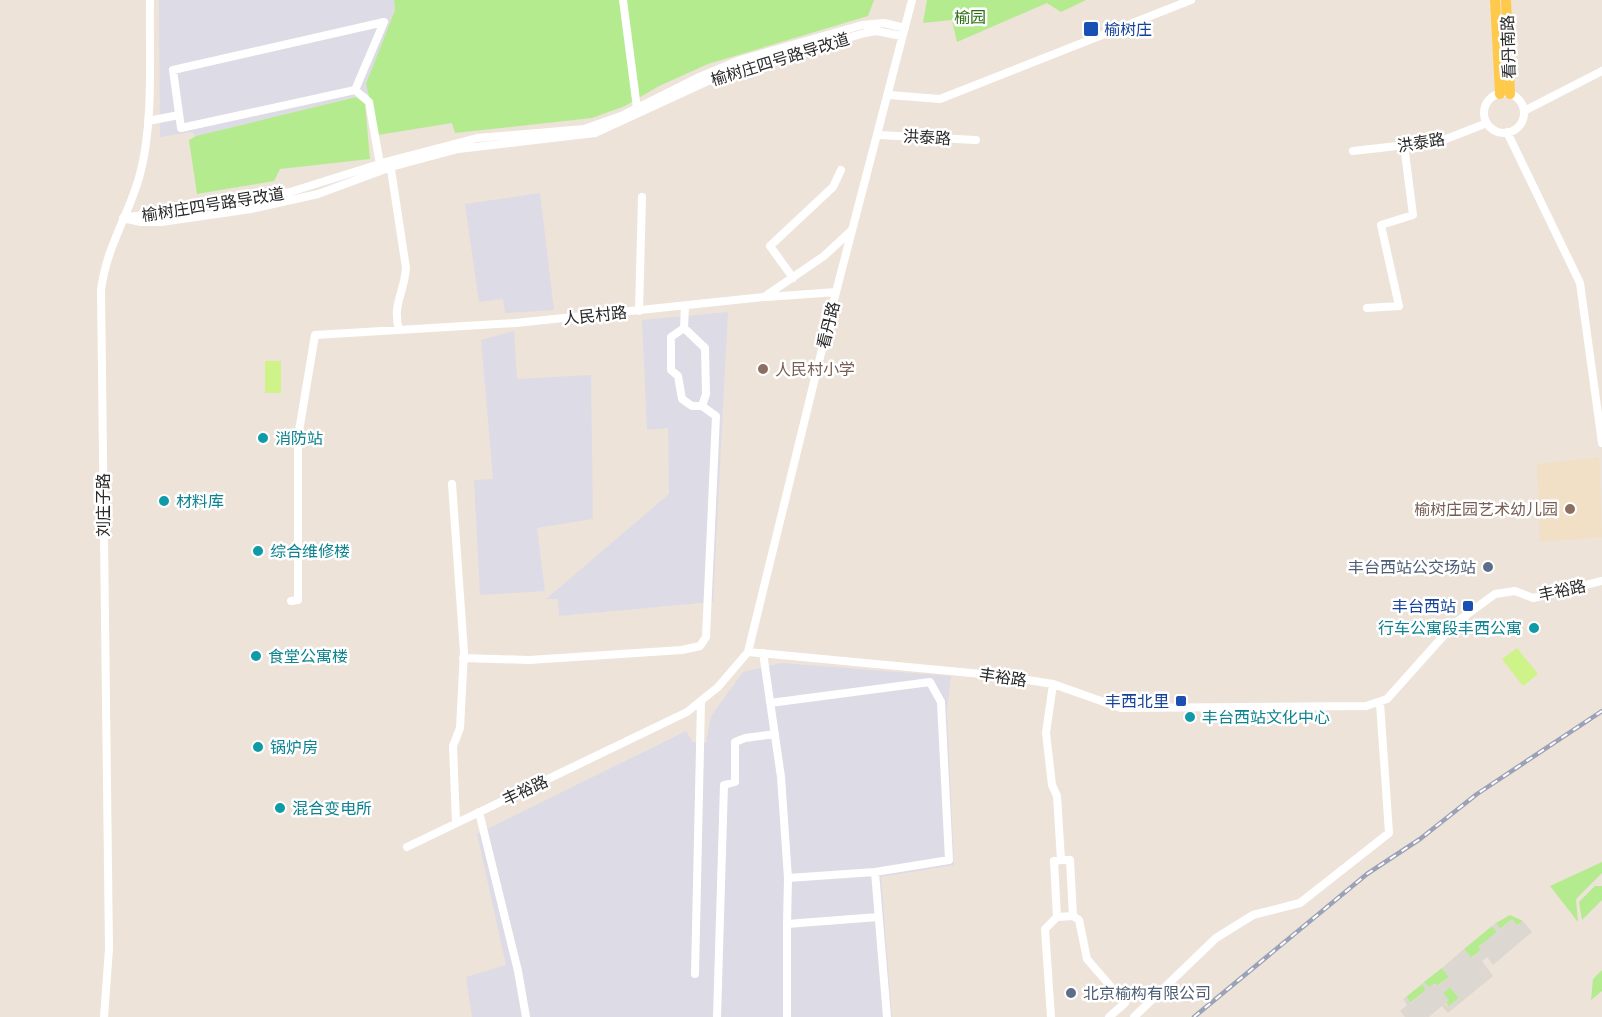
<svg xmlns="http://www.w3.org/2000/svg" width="1602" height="1017" font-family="'Source Sans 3','Noto Sans SC',sans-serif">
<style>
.industrial{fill:#dddbe5}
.education{fill:#f1e0c6}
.green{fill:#b4eb8f}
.pitch{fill:#cef389}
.plaza{fill:#ddd7d1;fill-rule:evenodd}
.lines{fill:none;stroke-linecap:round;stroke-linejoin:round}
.minor{stroke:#fff;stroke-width:8}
.major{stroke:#ffc94c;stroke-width:10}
.rail-casing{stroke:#9ba1b6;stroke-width:4.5}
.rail{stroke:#fff;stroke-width:2;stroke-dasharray:7;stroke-linecap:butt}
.transit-dot{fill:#1a4fb4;stroke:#fff;stroke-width:2}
.education-dot{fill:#8d6e63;stroke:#fff;stroke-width:2}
.culture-dot{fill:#0f9aa8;stroke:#fff;stroke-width:2}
.service-dot{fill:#5c6f8a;stroke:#fff;stroke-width:2}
.labels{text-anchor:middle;stroke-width:5;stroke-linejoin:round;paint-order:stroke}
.park-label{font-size:16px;fill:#2b6e11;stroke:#fff}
.transit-label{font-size:16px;fill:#164399;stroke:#fff;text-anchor:end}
.street-label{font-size:16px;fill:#292929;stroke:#fff}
.education-label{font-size:16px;fill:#785e54;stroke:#fff;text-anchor:start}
.culture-label{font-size:16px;fill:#0d838f;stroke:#fff;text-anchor:start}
.service-label{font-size:16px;fill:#4e5e75;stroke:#fff;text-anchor:end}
</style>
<rect width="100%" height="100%" fill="#ede3d9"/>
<path class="industrial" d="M159 0H394L395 9 367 84 370 93 196 136 191 132 160 137Z
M540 193 554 310 505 313 503 299 479 302 465 204Z
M728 312 713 602 559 616 558 599H546L669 494 668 428 647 430 642 320Z
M514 331 517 379 591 375 593 519 537 528 545 591 480 595 474 480 493 479 481 340Z
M781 663 951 676 947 711 954 865 881 877 892 1017H472L466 977 506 965 477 834 686 731 693 742 706 743 711 716 743 672Z"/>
<path class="education" d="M1599 457 1602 537 1540 542 1537 464Z"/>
<path class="green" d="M394 0H874L868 16 708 64 659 86 625 106 592 118 455 133 452 123 378 135 366 84 395 10Z
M927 0H1086L1061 12 1047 3 957 42 952 20 923 23Z
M356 97 365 104 370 159 280 169 274 181 197 194 189 140 196 136Z
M1602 862V873L1576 899 1578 922 1550 886Z
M1595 886H1602V900L1582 920 1579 902Z
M1510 915 1523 921 1517 926 1511 920 1500 929 1496 923Z
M1492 926 1497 932 1479 947 1481 950 1471 958 1464 949Z
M1442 968 1449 977 1437 986 1429 988 1424 982Z
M1602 970V991L1591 1000 1593 979Z
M1422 984 1426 990 1410 1003 1406 997Z
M1450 987 1459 998 1448 1007 1443 993Z"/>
<path class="pitch" d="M265 361H281V393H265Z
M1517 648 1538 674 1523 686 1502 659Z"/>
<path class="plaza" d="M1512 919 1517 925 1523 921 1532 932 1493 965 1487 957 1482 961 1493 976 1448 1013 1442 1006 1429 1017H1405L1400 1011 1407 1005 1403 999 1406 997 1411 1003 1426 990 1422 984 1424 982 1429 987 1435 983 1438 986 1449 977 1442 968 1464 949 1472 958 1481 950 1478 947 1497 932 1492 926 1496 923 1501 929ZM1450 987 1459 998 1448 1007 1445 1004 1449 1000 1443 993Z"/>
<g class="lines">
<path class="minor" d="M623 0 637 108
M355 90 384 22 173 70 181 128 355 90 369 102 380 164
M1484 113a20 20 0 1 1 40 0a20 20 0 1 1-40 0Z
M889 95 940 99 1191 0
M1524 111 1602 71
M148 121 179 115
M1507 132 1580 283 1602 443
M878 135 976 140
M1353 151 1441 141 1487 123
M390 163 406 268C404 294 392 304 399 330
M123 218 290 192 389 161 477 138 584 129 621 116 697 78 740 60 862 25 884 23 905 28
M127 219 141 222H161L251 209 318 194 391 167 458 149 595 133 723 74 865 33 876 31 902 36
M793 278 770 246 833 187 841 170
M767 297 836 292
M1367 308 1399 306 1381 225 1413 215 1404 145
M639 311 642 197
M684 328 671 337V370L678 376 682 399 692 406H702
M452 484 464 652 460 728 453 746 456 823
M291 601 298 600V437L315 335 516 323 764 297 824 256 852 230
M748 652 1003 676 1053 684 1121 708 1366 706 1387 699 1454 624 1495 594 1515 591 1533 598 1602 581
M763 653 781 777 788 878 875 872 949 860 941 702 930 682 770 703
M463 658 529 660 682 650 700 646 706 637 716 416 702 406 706 394 705 348 684 328 685 306
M1053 684 1046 733 1052 785 1057 796 1061 860 1054 861 1057 917 1073 916 1070 860H1061
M479 812 518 971 526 1017
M407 847 687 712 718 687 748 652 836 292 912 0
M875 872 887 1017
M788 878 787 924 878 917
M1073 916 1079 920 1087 959 1125 1003 1109 1017
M695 974 701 702
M104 1017 109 949 101 290C107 244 129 216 140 174 154 122 149 54 150 0
M717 1017 724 785 735 782V742L745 738 775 734
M787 1017V924
M1051 1017 1045 929 1057 917
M1134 1017 1216 938 1253 915 1300 903 1389 833 1380 703"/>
<path class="major" d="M1495 0 1500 94
M1506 0 1510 94"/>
<defs>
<path id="rail" d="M1194 1017 1367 874 1420 839 1477 794 1602 711"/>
</defs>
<use href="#rail" class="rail-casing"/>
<use href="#rail" class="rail"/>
</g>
<g class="transit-dot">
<rect x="1083" y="21" width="16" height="16" rx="3"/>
<rect x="1462" y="600" width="12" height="12" rx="3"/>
<rect x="1175" y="695" width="12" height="12" rx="3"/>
</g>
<g class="education-dot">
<circle cx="763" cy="369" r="6"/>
<circle cx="1570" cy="509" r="6"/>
</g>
<g class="culture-dot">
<circle cx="263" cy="438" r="6"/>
<circle cx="164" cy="501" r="6"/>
<circle cx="258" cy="551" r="6"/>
<circle cx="1534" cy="628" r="6"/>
<circle cx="256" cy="656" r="6"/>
<circle cx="1190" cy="717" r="6"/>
<circle cx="258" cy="747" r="6"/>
<circle cx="280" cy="808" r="6"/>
</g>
<g class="service-dot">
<circle cx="1488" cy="567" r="6"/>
<circle cx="1071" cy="993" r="6"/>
</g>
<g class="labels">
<g class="park-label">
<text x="970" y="23">榆园</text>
</g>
<g class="transit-label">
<text x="1104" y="35" text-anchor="start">榆树庄</text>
<text x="1456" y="612">丰台西站</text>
<text x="1169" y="707">丰西北里</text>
</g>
<g class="street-label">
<text transform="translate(1508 47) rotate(-92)" y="6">看丹南路</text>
<text transform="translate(780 59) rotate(-17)" y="6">榆树庄四号路导改道</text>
<text transform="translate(927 137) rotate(3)" y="6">洪泰路</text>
<text transform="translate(1421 142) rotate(-9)" y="6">洪泰路</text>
<text transform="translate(213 204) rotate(-9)" y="6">榆树庄四号路导改道</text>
<text transform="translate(595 315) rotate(-6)" y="6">人民村路</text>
<text transform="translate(828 325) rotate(-76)" y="6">看丹路</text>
<text transform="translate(103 505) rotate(-90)" y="6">刘庄子路</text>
<text transform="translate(1562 590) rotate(-12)" y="6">丰裕路</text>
<text transform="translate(1003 677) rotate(8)" y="6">丰裕路</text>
<text transform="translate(525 790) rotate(-25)" y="6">丰裕路</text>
</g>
<g class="education-label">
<text x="775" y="375">人民村小学</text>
<text x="1558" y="515" text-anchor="end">榆树庄园艺术幼儿园</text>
</g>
<g class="culture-label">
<text x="275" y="444">消防站</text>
<text x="176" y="507">材料库</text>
<text x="270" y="557">综合维修楼</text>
<text x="1522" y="634" text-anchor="end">行车公寓段丰西公寓</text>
<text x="268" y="662">食堂公寓楼</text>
<text x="1202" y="723">丰台西站文化中心</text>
<text x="270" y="753">锅炉房</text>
<text x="292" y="814">混合变电所</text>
</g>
<g class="service-label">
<text x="1476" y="573">丰台西站公交场站</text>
<text x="1083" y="999" text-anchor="start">北京榆构有限公司</text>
</g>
</g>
</svg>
